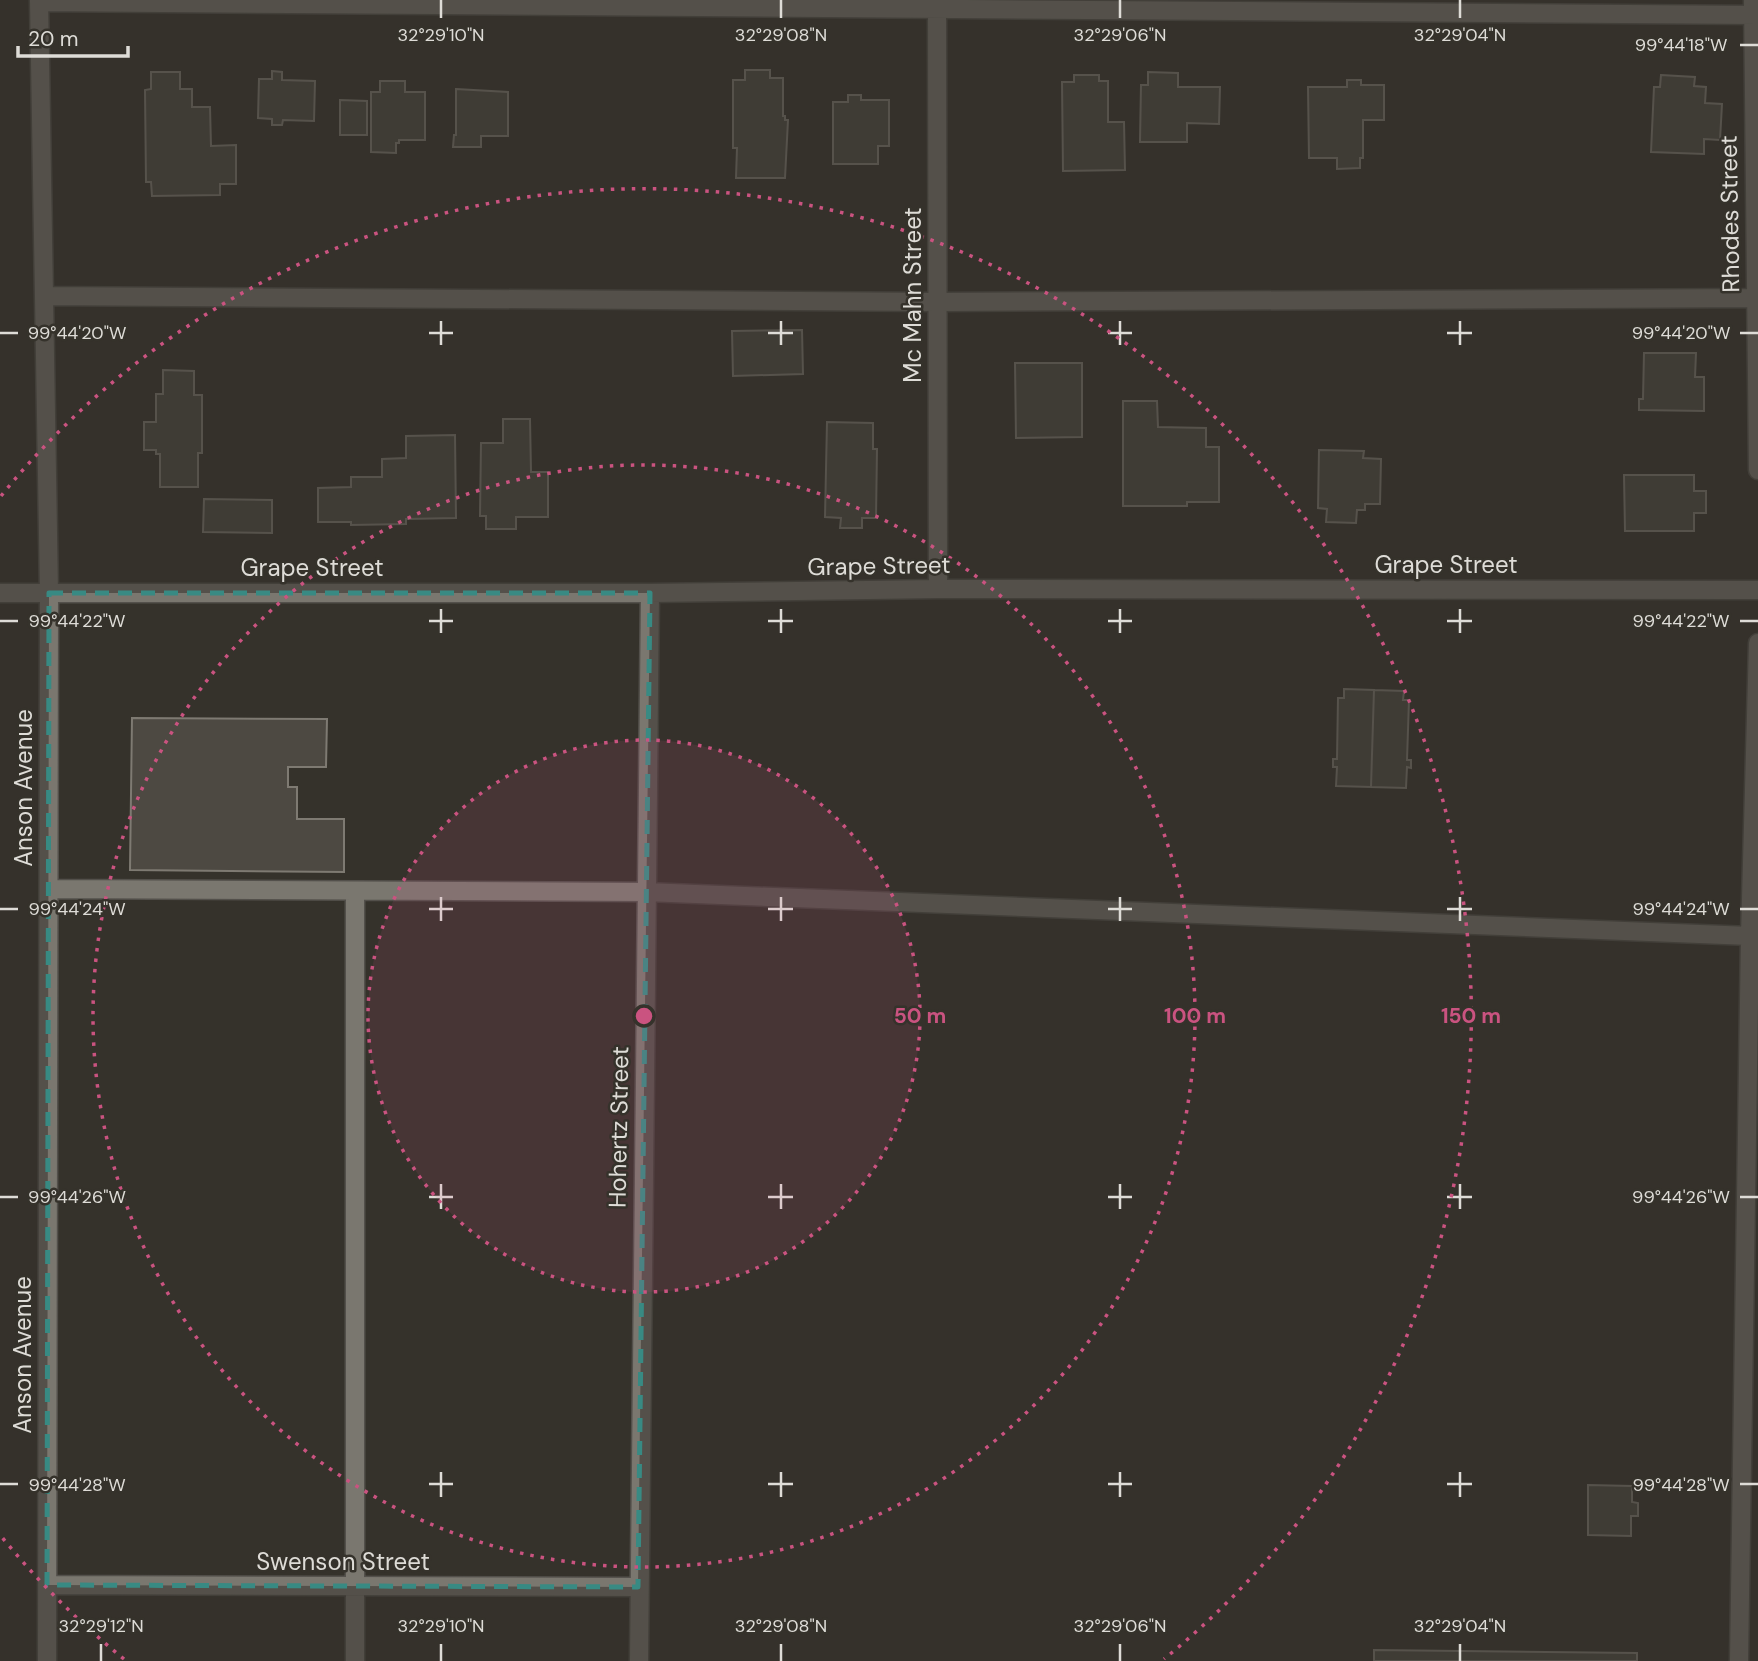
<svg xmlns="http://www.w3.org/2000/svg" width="1758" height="1661" font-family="'DM Sans',sans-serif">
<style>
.building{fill:#4d4942;stroke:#7e7a72;stroke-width:2}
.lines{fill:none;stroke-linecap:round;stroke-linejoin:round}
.minor-casing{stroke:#53504b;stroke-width:21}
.minor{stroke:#7a776f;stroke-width:18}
.marked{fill:none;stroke:#388a83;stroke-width:5;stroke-dasharray:14 9;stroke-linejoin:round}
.ticks{fill:none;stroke:#dedcd7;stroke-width:2.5}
.ring{fill:none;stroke:#ca5380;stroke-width:3.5;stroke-dasharray:3.5 7}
.labels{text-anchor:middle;stroke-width:5;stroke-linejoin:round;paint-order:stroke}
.street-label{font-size:24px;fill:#dedcd7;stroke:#35322b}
.ticks-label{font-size:18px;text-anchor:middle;fill:#dedcd7;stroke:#35322b;stroke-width:5;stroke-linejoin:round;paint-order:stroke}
.centre{fill:#ca5380;stroke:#35322b;stroke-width:3.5}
.ring-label{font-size:21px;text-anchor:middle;font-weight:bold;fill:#ca5380;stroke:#35322b;stroke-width:5;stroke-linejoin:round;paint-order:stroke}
</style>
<rect width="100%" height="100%" fill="#35322b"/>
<path class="building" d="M745 70H770V78H783V116H785V120H788L785 178H736L737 148H733V80H745Z
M272 71 282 72V80L315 81 314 121 283 120 282 125H272V119L258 118 259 79H272Z
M151 72H180V89H192V107H210L211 146 236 145V184H220V195L152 196 151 182H146L145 90 151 89Z
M1148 72 1178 73V87H1220L1219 124 1187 123V142H1140L1141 85H1148Z
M1074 75H1099V81H1108V122H1124L1125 170 1063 171 1062 82H1074Z
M1661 75 1695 77 1694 86 1706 87 1705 103 1722 104 1720 140 1704 139V154L1651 152 1654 87H1660Z
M1347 80H1361V85H1384V120H1363V158H1360V168L1337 169V158H1309L1308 87H1347Z
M380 81H405V92H425V140H399V143H396V153L371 152V92H380Z
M456 89 508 92V136H481V147H453L454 135H456Z
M848 95H861V100H889V146H878V164H833V102H848Z
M340 100 367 101V135H340Z
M802 330 803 374 733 376 732 331Z
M1644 353H1696L1695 377H1704V411L1639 410V399H1643Z
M1015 363H1082V437L1016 438Z
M163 370 194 371V395H202V453H198V487H160V454H156V450H144V422H156V394H163Z
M1123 401H1157L1158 427 1206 428V447H1219V502H1187V506H1123Z
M503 419H530L531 472H548V517H516V529H486V516H480L481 443H503Z
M827 422 873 423V449H877L876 518H862V528H840L841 518 825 517Z
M455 435 456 518 406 519V524L351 525V522H318V488L351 487V477H382V459L406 458V436Z
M1319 450 1364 451 1363 458 1381 459 1380 504H1365V510H1357L1356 523 1326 522 1327 509 1318 508Z
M1624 475H1694V491H1706V513H1694V531H1625Z
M204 499 272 500V533L203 532Z
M1344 689 1374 690 1371 787 1336 786 1337 767H1333V759H1337L1338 698H1344Z
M1374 690 1404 691 1403 700H1409L1407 760H1411V768L1407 767 1406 788 1371 787Z
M132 718 327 719 326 767H288V787H297V819H344V872L130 870Z
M1588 1485 1632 1486V1502L1638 1503V1516H1631V1536L1588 1535Z
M1374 1650 1637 1653V1661H1374Z"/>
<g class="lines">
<defs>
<path id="minor" d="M39 0 49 593 47 1661
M937 0 938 589
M1753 0 1758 470
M39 2 1758 15
M44 296 937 302 1758 298
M0 593H650L938 589 1758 590
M49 889 646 892 1750 936
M47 1585 638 1587
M355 1661V891
M639 1661 650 593
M1739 1661 1750 936 1758 643"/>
</defs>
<use href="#minor" class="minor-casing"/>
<use href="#minor" class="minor"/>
</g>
<path d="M0 0H1758V1661H0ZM49 593H650L638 1587 47 1585Z" fill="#35322b" fill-opacity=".55" fill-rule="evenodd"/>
<path class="marked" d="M49 593H650L638 1587 47 1585Z"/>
<path class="ticks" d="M441 0V18M781 0V18M1120 0V18M1460 0V18M1740 45H1758M441 321V345M781 321V345M1120 321V345M1460 321V345M0 333H18M429 333H453M768 333H793M1108 333H1132M1447 333H1472M1740 333H1758M441 609V633M781 609V633M1120 609V633M1460 609V633M0 621H18M429 621H453M768 621H793M1108 621H1132M1447 621H1472M1740 621H1758M441 897V921M781 897V921M1120 897V921M1460 897V921M0 909H18M429 909H453M768 909H793M1108 909H1132M1447 909H1472M1740 909H1758M441 1184V1209M781 1184V1209M1120 1184V1209M1460 1184V1209M0 1197H18M429 1197H453M768 1197H793M1108 1197H1132M1447 1197H1472M1740 1197H1758M441 1472V1497M781 1472V1497M1120 1472V1497M1460 1472V1497M0 1484H18M429 1484H453M768 1484H793M1108 1484H1132M1447 1484H1472M1740 1484H1758M101 1644V1661M441 1644V1661M781 1644V1661M1120 1644V1661M1460 1644V1661"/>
<circle cx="644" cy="1016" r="276" fill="#ca5380" fill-opacity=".12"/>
<g class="ring">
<circle cx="644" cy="1016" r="276"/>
<circle cx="644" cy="1016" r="551"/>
<path d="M124 1659A827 827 0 0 1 1 1536M1 496A827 827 0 1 1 1164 1659"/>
</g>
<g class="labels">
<g class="street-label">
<text transform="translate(1730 214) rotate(-91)" y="8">Rhodes Street</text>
<text transform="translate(913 295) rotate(-90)" y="8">Mc Mahn Street</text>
<text x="1446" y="573">Grape Street</text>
<text transform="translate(879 566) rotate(-1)" y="8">Grape Street</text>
<text x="312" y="576">Grape Street</text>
<text transform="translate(24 788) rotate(-90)" y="8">Anson Avenue</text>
<text transform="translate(619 1127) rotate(-89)" y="8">Hohertz Street</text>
<text transform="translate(23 1355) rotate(-90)" y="8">Anson Avenue</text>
<text x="343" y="1570">Swenson Street</text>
</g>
</g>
<g class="ticks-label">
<text x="441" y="41">32°29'10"N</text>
<text x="781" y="41">32°29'08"N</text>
<text x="1120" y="41">32°29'06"N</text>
<text x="1460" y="41">32°29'04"N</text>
<text x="1681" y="51">99°44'18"W</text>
<text x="1681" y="339">99°44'20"W</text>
<text x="77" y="339">99°44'20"W</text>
<text x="1681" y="627">99°44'22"W</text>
<text x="77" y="627">99°44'22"W</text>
<text x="1681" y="915">99°44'24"W</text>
<text x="77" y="915">99°44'24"W</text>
<text x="1681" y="1203">99°44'26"W</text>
<text x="77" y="1203">99°44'26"W</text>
<text x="1681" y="1491">99°44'28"W</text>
<text x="77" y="1491">99°44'28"W</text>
<text x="101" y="1632">32°29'12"N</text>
<text x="441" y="1632">32°29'10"N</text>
<text x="781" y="1632">32°29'08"N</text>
<text x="1120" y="1632">32°29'06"N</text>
<text x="1460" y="1632">32°29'04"N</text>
</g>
<circle cx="644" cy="1016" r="10" class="centre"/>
<g class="ring-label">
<text x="920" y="1023">50 m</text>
<text x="1195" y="1023">100 m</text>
<text x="1471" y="1023">150 m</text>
</g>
<path d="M18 46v10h110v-10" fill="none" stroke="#dedcd7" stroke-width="3.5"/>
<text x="28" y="46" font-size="21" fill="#dedcd7" stroke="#35322b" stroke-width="5" paint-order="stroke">20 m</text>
</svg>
